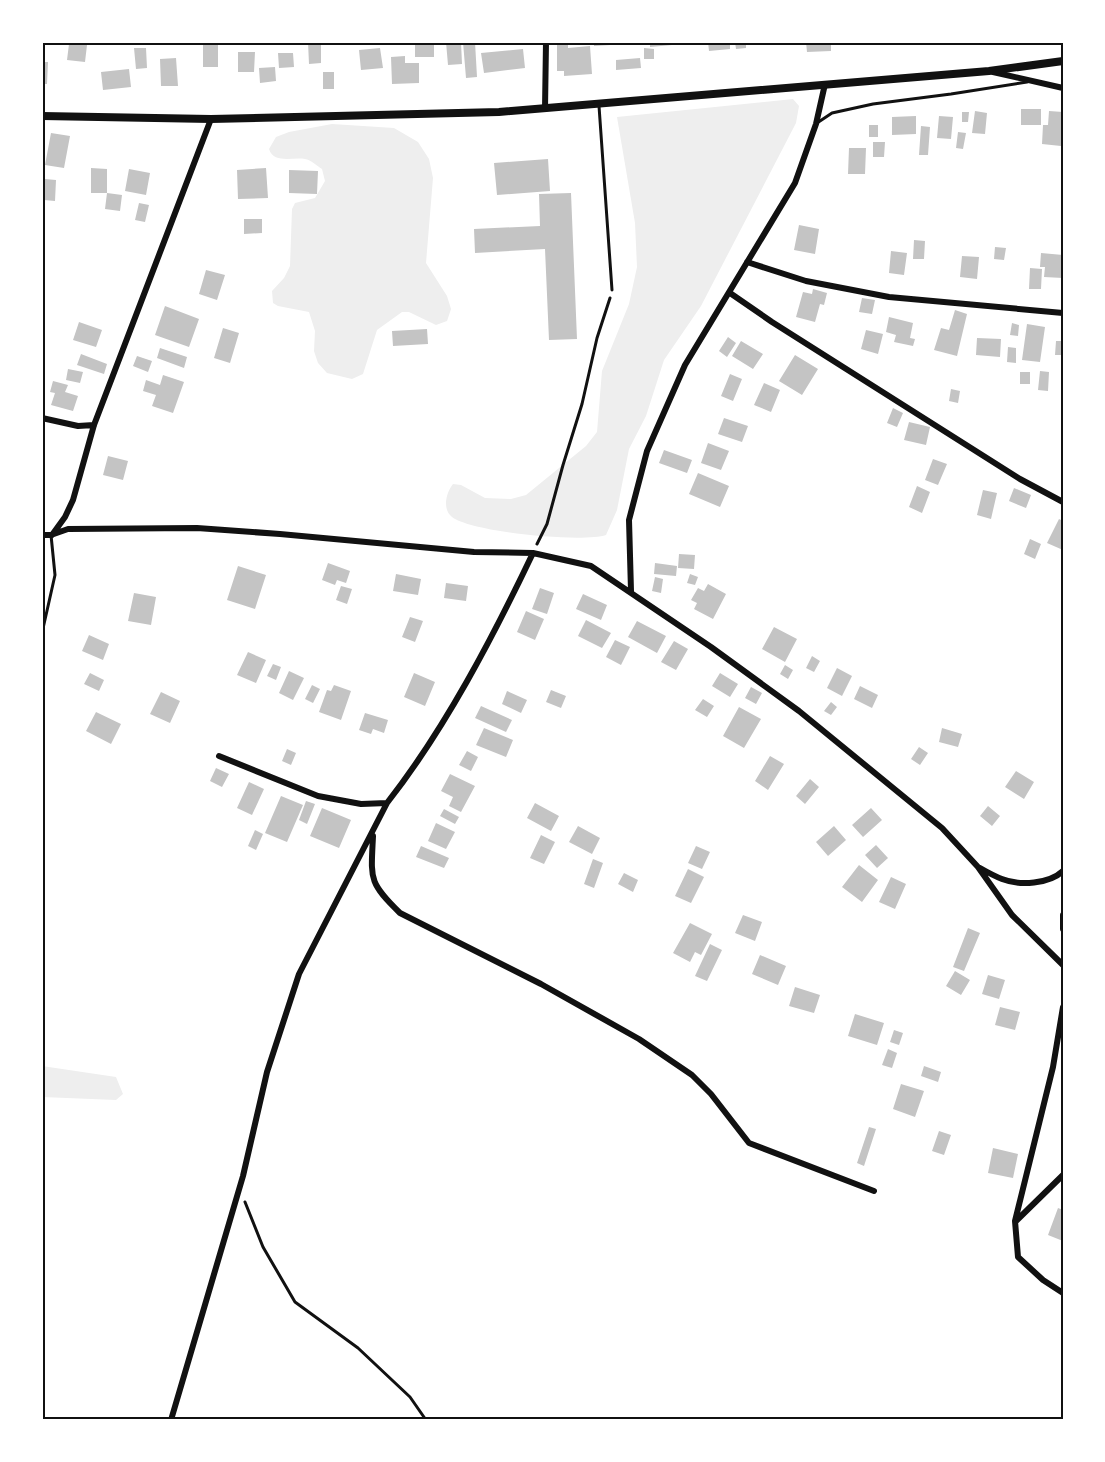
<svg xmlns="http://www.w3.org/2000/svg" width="1105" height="1462" font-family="'Golos Text',sans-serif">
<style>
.green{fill:#eee}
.building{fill:#c4c4c4}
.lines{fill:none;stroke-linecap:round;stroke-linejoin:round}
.path{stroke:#111;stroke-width:3}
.service{stroke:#111;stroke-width:3}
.minor{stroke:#111;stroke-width:6}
.tertiary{stroke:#111;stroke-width:8}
.neatline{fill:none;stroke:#111;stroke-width:2}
</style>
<rect width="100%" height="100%" fill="#fff"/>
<path class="green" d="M793 99 799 106 796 123 701 306 664 360 646 416 629 449 617 510 606 535C581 543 471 532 452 517 442 509 446 493 453 484L461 485 485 498 511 499 526 495 586 446 597 432 602 371 629 304 637 267 635 223 617 117Z
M332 124 394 128 418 142 429 159 433 178 426 263 447 296 451 309 447 321 436 325 409 312H402L377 330 363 374 352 379 327 373 318 363 314 351 315 331 309 312 278 306 273 303 272 291 284 278 290 266 292 209 295 203 315 198 325 181 322 169C317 166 311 160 305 159 292 157 274 164 269 149L276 137 289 132Z
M42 1066 116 1077 123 1094 116 1100 42 1097Z"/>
<path class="building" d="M203 42H218V67H203Z
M308 42H321V63L309 64Z
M415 42H434V57H415Z
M446 42H461L462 64 448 65Z
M463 42H475L477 77 466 78Z
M557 42H568V48L590 46 592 74 564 76V71H557Z
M594 42H627V44L594 46Z
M650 42H672V45L650 47Z
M708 42H730V49L709 51Z
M735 42H746V48L736 49Z
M806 42H831V51L807 52Z
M69 44 87 45 85 62 67 60Z
M134 48H146L147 68 136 69Z
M380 48 383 68 361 70 359 50Z
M644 48 654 49V59H644Z
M523 49 525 68 484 73 481 53Z
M238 52H255L254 72H238Z
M278 53H293L294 67 279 68Z
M405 56V63H419V83L392 84 391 57Z
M176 58 178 86H161L160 59Z
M640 58 641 68 616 70V60Z
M42 62H48L47 84H42Z
M275 67 276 81 260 83 259 68Z
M129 69 131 87 103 90 101 72Z
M323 72H334V89H323Z
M1021 109H1041V125H1021Z
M975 111 987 113 985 134 972 133Z
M1049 111 1063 112 1061 146 1042 144 1043 125H1048Z
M962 112H969L968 122H962Z
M916 116V134L892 135V117Z
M939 116 953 117 951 139 937 138Z
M869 125H878V137H869Z
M921 126 930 127 928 155H919Z
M958 132 966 133 963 149 956 148Z
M51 133 70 136 64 168 45 165Z
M873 142H885L884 157H873Z
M849 148H866L865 174H848Z
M548 159 550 191 497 195 494 163Z
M91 168 107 169V193L122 195 120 211 105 209 107 193H91Z
M266 168 268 198 238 199 237 170Z
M129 169 150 173 146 195 125 191Z
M289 170 318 171 317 194 289 193Z
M45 179 56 180 55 201 44 200Z
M571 193 577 339 549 340 545 249 475 253 474 229 540 226 539 194Z
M139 203 149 205 145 222 135 220Z
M244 219H262V233L244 234Z
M799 225 819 229 815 254 794 250Z
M914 240 925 241 924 259H913Z
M995 247 1006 248 1004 260 994 259Z
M891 251 907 253 904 275 889 273Z
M1041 253 1063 255V278L1044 277 1045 267H1040Z
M962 256 979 257 977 279 960 277Z
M1030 268 1042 269 1041 289H1029Z
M206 270 225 275 217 300 199 294Z
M813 289 827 293 824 305 820 304 815 322 796 317 803 292 812 294Z
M862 298 875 300 872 314 859 312Z
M165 306 199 319 189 347 155 335Z
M955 310 967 314 957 356 934 350 941 328 949 330Z
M889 317 913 323 910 338 915 339 913 346 894 342 896 335 886 332Z
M79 322 102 330 96 347 73 340Z
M1012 323 1019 325 1018 336 1010 335Z
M1027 324 1045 327 1040 362 1022 360Z
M223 328 239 333 230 363 214 358Z
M427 329 428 344 393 346 392 331Z
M866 330 883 334 878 354 861 349Z
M728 337 736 343 727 357 719 351Z
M977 338 1001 339 1000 357 976 355Z
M741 341 763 354 753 369 732 356Z
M1056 341H1063V355H1055Z
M1008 347 1016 348V363L1007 362Z
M160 348 187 357 184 368 157 358Z
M81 354 107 364 104 374 77 365Z
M795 355 818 369 802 395 779 381Z
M137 356 152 361 148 372 133 366Z
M68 369 83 372 80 383 66 380Z
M1040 371 1049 372 1048 391 1038 390Z
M1020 372H1030V384H1020Z
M730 374 742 379 733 401 721 396Z
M163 375 184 382 173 413 152 406 156 395 143 391 146 380 160 385Z
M53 381 68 385 65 392 78 396 73 411 51 405 55 393 50 392Z
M764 383 780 390 771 412 754 405Z
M951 389 960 391 958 403 949 401Z
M893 408 903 413 897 427 887 423Z
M724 418 748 426 742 442 718 434Z
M909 422 930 427 926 445 904 440Z
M708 443 729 451 721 470 701 463Z
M664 450 692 460 687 473 659 463Z
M108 456 128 461 123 480 103 475Z
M933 459 947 464 938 485 925 480Z
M698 473 729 486 720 507 689 494Z
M917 486 930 492 922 513 909 507Z
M1014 488 1031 495 1026 508 1009 501Z
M983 490 997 493 991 519 977 515Z
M1059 519 1063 521V550L1047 543Z
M1030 539 1041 544 1035 559 1024 554Z
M679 554 695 555 694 569 678 568Z
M328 563 350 571 346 583 337 580 335 585 322 580Z
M655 563 677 566 676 576 654 574Z
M238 566 266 575 255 609 227 600Z
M396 574 421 579 418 595 393 591Z
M690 574 698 577 695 585 687 583Z
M655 577 663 579 661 593 652 591Z
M446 583 468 586 466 601 444 598Z
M708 584 726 594 713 619 694 609 697 603 691 600 698 588 704 591Z
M341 586 352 589 347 604 336 600Z
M540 588 554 593 547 614 532 609Z
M134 593 156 597 151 625 128 621Z
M583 594 607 605 601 620 576 609Z
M526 611 544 619 535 640 517 632Z
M410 617 423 621 415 642 402 637Z
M586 620 611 633 602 648 578 636Z
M637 621 666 636 657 653 628 637Z
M774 627 797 639 785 662 762 649Z
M89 635 109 644 103 660 82 651Z
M615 640 630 647 621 665 606 657Z
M674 641 688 649 676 670 661 662Z
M248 652 266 660 256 683 237 675Z
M812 656 820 661 814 672 806 668Z
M273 664 281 667 276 680 267 676Z
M785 665 793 670 788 679 780 674Z
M837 668 852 676 842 696 827 688Z
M289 671 304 678 293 700 279 693Z
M90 673 104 680 99 691 84 684Z
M414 673 435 682 425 706 404 697Z
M720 673 738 684 730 697 712 686Z
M312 685 320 689 313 703 305 699Z
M334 685 351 691 341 720 319 712 327 690 331 691Z
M860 686 878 695 872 708 854 699Z
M751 687 762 693 756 704 745 698Z
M551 690 566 696 561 708 546 702Z
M507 691 527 700 521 713 502 704Z
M161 692 180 701 170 723 150 714Z
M703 699 714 706 707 717 695 710Z
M831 702 837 707 831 715 824 711Z
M481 706 512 720 506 732 475 718Z
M739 707 761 719 744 748 723 736Z
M96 712 121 724 111 744 86 731Z
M365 713 388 720 384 733 373 729 371 734 359 730Z
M484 728 513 740 506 757 476 745Z
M942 728 962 734 958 747 939 742Z
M919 747 928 753 920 765 911 759Z
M287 749 296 753 291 765 282 761Z
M467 751 478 757 471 771 459 765Z
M770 756 784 764 768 790 755 781Z
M216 768 229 774 222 787 210 781Z
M1016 771 1034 782 1024 799 1005 787Z
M450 774 475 786 461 812 449 806 453 797 441 791Z
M810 779 819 787 805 804 796 796Z
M249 782 264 789 252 815 237 808Z
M281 796 303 805 287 842 265 833Z
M306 801 315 804 307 824 299 820Z
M535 803 559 816 551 831 527 818Z
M988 806 1000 816 992 826 980 816Z
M322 808 351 820 339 848 310 836Z
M871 808 882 820 863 837 852 825Z
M444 809 459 817 455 824 440 816Z
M436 823 455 832 446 849 428 841Z
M578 826 600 838 592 854 569 842Z
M834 826 846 840 828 856 816 842Z
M255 830 263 834 256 850 248 846Z
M541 835 555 842 544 864 530 858Z
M876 845 888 858 877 868 865 855Z
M421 846 449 858 444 868 416 857Z
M696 846 710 852 702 869 688 863Z
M593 859 603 863 594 888 584 884Z
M859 865 878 880 862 902 842 887Z
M688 869 704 877 691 903 675 896Z
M624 873 638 880 633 892 618 884Z
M891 877 906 884 895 909 879 902Z
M743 915 762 922 755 941 735 933Z
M690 923 712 934 701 955 695 952 690 962 673 953Z
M968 928 980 933 964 971 953 967Z
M710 944 722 950 707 981 695 976Z
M760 955 786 966 778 985 752 974Z
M955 971 970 980 961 995 946 986Z
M988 975 1005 980 999 999 982 994Z
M795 987 820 995 814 1013 789 1006Z
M1000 1007 1020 1012 1015 1030 995 1025Z
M855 1014 884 1023 877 1045 848 1036Z
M894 1030 903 1033 899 1045 890 1042Z
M888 1049 897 1053 892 1068 882 1065Z
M924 1066 941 1072 938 1082 921 1076Z
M901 1084 924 1091 915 1117 893 1109Z
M869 1127 876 1129 864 1166 857 1163Z
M939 1131 951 1135 944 1155 932 1151Z
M993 1148 1018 1154 1013 1178 988 1173Z
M1058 1208 1063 1210V1241L1048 1235Z"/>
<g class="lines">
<path class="path" d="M537 544 547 524 563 465 582 404 597 338 610 298
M245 1202 263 1247 295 1302 358 1348 410 1397 426 1420"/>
<path class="service" d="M599 106 612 290
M817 123 832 113 873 104 951 94 1027 82
M42 633 55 575 51 535"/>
<path class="minor" d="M993 72 1063 88
M545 109 546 42
M747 262 806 281 889 297 1063 313
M730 293 772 322 1020 479 1063 502
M42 418 78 426 94 425
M42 535H51L68 529 197 528 280 534 474 552 533 553 591 566 711 647 799 711 942 828 978 867 1012 915 1063 965
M52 535 65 517 73 500 94 425 211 119
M631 591 629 520 647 451 685 365 795 183 816 124 825 84
M219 756 318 796 361 804 387 803C445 729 493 637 533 553
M373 836C371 879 368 882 400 913L541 984 639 1039 692 1075 711 1094 749 1143 874 1191
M980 868C987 872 994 876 1002 879 1020 886 1049 884 1063 871
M1063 915V929
M1063 1007 1053 1067 1015 1221 1018 1257 1043 1280 1063 1293
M1016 1221 1063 1175
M171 1420 243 1176 267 1072 299 974 387 803"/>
<path class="tertiary" d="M42 116 211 119 499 112 989 71 1063 61"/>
</g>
<rect width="1105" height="1462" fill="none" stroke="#ffffff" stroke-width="87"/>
<rect x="44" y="44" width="1018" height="1374" class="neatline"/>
</svg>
